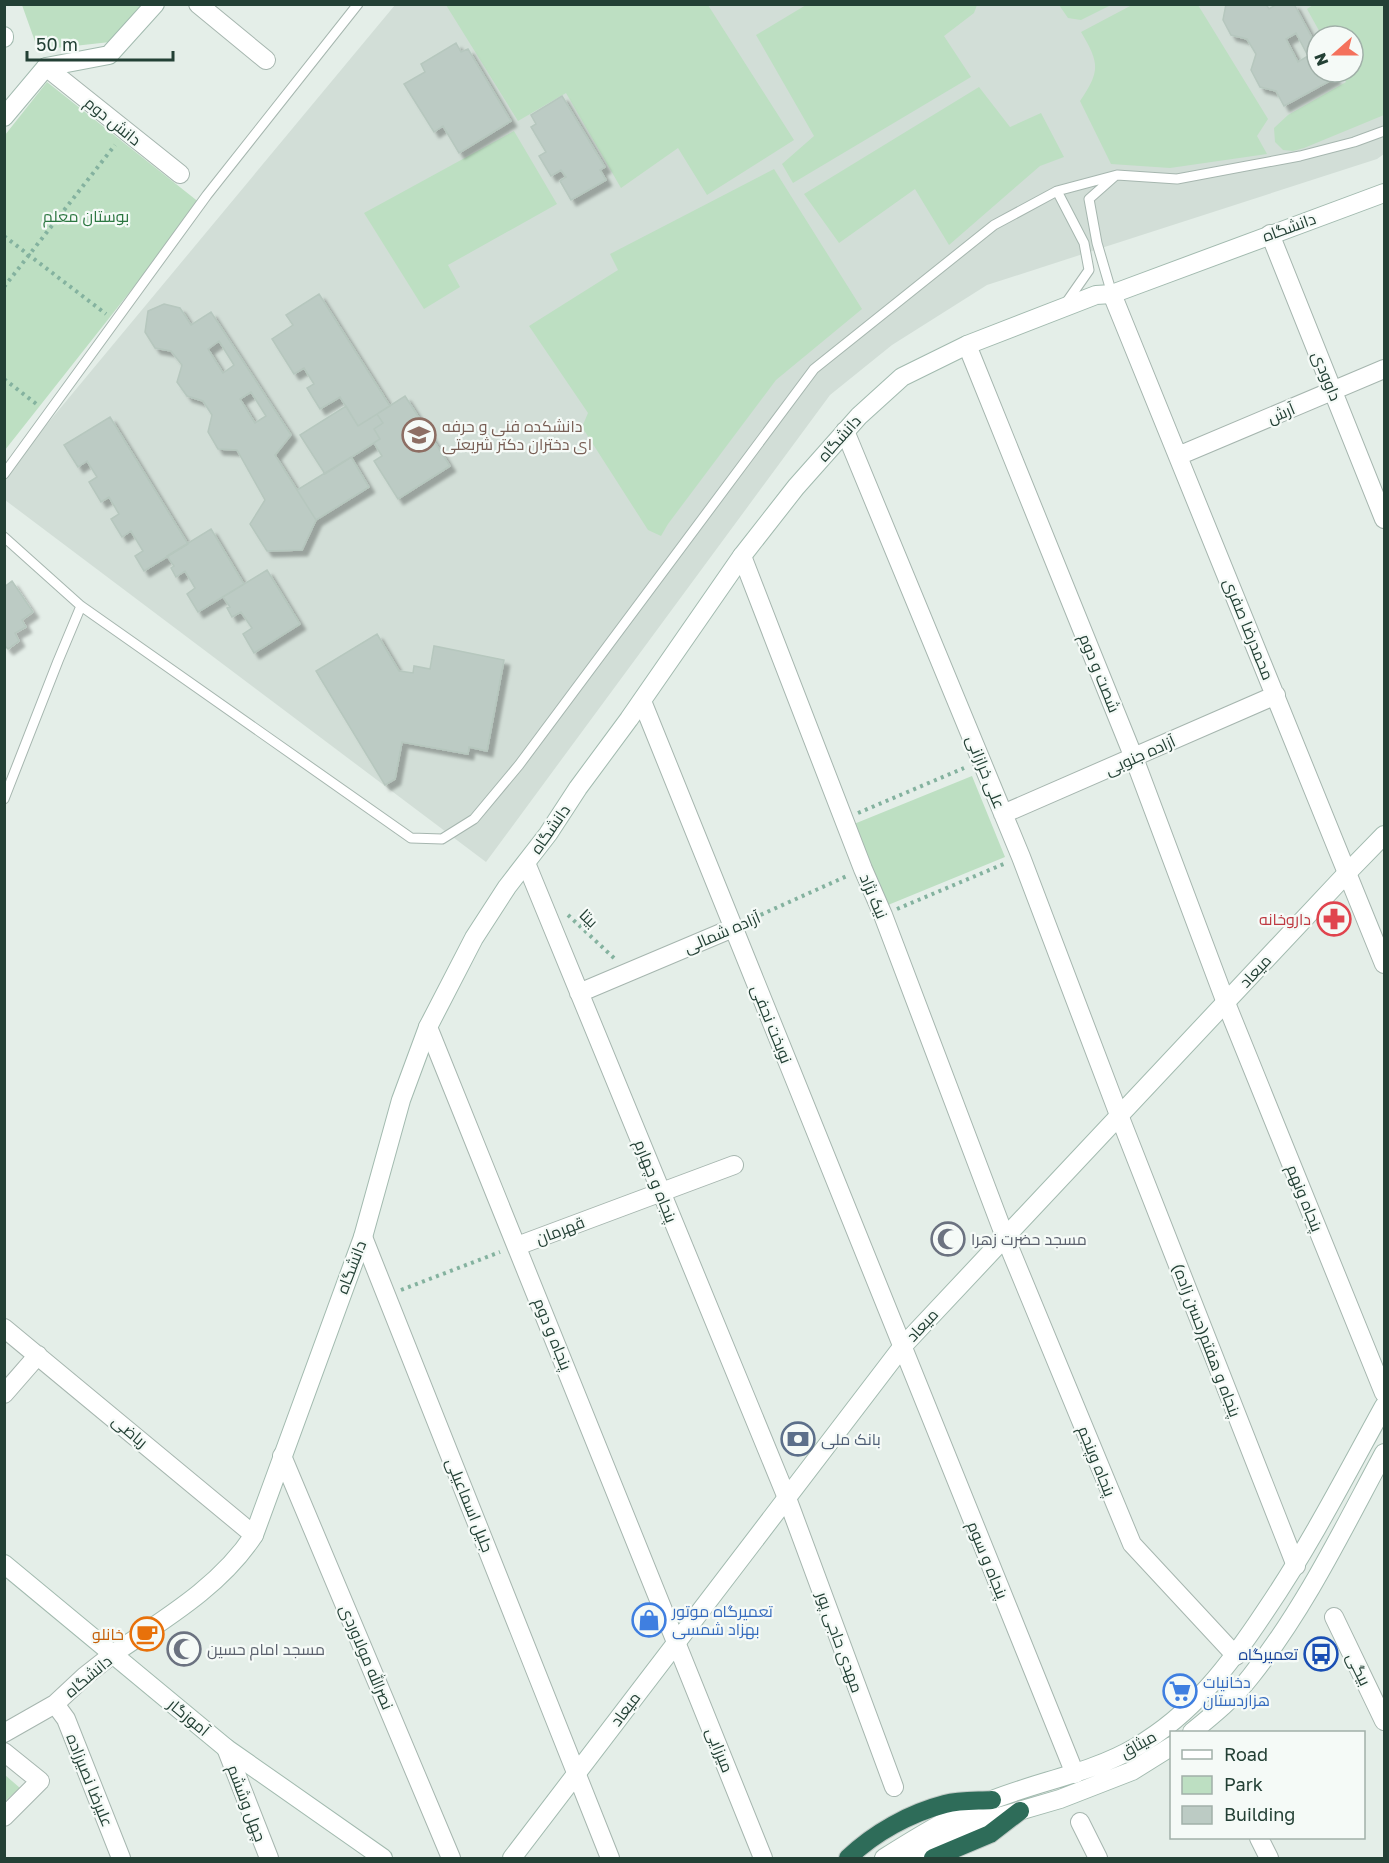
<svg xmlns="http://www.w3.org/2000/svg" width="1389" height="1863" font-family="'Golos Text',Cairo,sans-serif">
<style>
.built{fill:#d2ded7;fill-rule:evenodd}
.green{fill:#bddfc2}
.building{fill:#bccbc4;stroke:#b6c7be;stroke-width:1.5;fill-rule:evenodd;filter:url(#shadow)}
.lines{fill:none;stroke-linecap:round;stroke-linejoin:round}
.lane-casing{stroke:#a6b6af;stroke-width:11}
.street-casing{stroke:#a6b6af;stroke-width:20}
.secondary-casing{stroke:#a2baaf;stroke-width:20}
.highway-casing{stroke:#c1cac6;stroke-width:20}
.path{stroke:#84b29f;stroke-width:4;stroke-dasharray:3 4.5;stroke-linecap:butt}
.lane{stroke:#fff;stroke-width:9}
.street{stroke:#fff;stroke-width:18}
.secondary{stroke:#fff;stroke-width:18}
.highway{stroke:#2e6c59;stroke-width:18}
.labels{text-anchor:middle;stroke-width:4.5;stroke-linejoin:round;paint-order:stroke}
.street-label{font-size:16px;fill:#234035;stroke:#f5faf7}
.park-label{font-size:16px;fill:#2c7741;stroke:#f5faf7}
.education-label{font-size:16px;fill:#785e54;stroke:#f5faf7;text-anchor:start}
.health-label{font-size:16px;fill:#be3a42;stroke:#f5faf7;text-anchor:end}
.worship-label{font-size:16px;fill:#5b616d;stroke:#f5faf7;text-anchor:start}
.service-label{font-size:16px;fill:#4e5e75;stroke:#f5faf7;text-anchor:start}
.shop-label{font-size:16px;fill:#366cbe;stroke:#f5faf7;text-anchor:start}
.food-label{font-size:16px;fill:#c56008;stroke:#f5faf7;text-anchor:end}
.transit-label{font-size:16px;fill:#164399;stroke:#f5faf7;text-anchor:end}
</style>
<defs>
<filter id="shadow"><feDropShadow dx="5.5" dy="5.5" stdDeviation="1.5" flood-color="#0004"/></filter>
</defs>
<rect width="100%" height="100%" fill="#e4eee8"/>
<path class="built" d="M395 5H1384V154L1377 159 987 285 892 345 830 395 486 862 5 500 4 476ZM1317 36H1353V72H1317Z"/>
<path class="green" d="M22 5H141L110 42 38 50Z
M446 5H708L794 140 707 195 678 148 621 188 566 93 518 121Z
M806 5H977L974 13 944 36 971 77 793 183 782 164 814 136 756 35Z
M1059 5H1111L1081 20 1068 18Z
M1132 5H1198L1268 119 1257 136 1267 154 1170 168 1111 164 1080 101C1100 71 1100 64 1081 32Z
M1313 5H1384V115L1304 148 1293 151 1283 150 1275 142 1274 128 1288 115 1346 82 1341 72H1353V36H1322L1307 9Z
M47 82 200 203 5 450V135Z
M979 87 1010 127 1041 113 1064 157 1040 166 949 245 915 189 839 243 804 194Z
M514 131 557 204 448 265 460 287 424 309 364 213Z
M774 169 862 309 776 380 668 524 661 536 648 530 582 427 588 413 529 326 618 270 610 254Z
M972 776 1005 857 888 905 854 824Z
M5 1775 20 1788 5 1801Z"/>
<path class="building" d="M1226 4H1266L1269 9 1277 4H1294L1317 47V72H1331L1335 78 1284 106 1276 91 1260 87 1251 70 1256 54 1247 39 1231 35 1223 20ZM1296 33 1308 56 1298 62 1286 39Z
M456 43 461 52 468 49 511 121 459 153 443 126 434 132 404 84 425 72 421 64Z
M562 96 605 167 600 170 606 180 571 200 560 181 566 177 561 170 551 176 539 156 546 152 531 127 536 124 531 115Z
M319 294 390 406 358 426 340 397 320 409 307 388 314 384 304 368 294 374 272 339 293 325 286 315Z
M164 304 180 308 191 325 211 312 291 435 275 455 316 520 302 550 267 551 250 524 265 500 237 450 218 449 208 432 212 415 203 401 187 396 177 382 182 365 171 351 155 348 145 332 148 311ZM219 341 234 365 223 373 208 349ZM251 392 266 416 255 423 240 399Z
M405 396 450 466 398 499 374 461 382 456 374 443 380 439 374 429 383 423 377 414Z
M346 406 358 426 377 414 383 423 374 429 380 439 325 474 300 435Z
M110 417 188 544 144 571 135 556 143 551 131 531 122 537 111 519 119 514 109 497 101 502 89 482 97 477 87 461 78 467 64 445Z
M351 457 369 487 316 520 297 490Z
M211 529 244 584 198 612 187 594 195 588 185 571 176 577 171 568 174 566 167 556Z
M267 570 300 624 254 653 243 634 252 628 241 612 232 617 227 608 230 607 223 597Z
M12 581 33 612 22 620 26 627 15 633 19 641 8 649 4 645V587Z
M377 634 399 671 413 673 414 666 430 669 434 646 504 660 487 751 469 747 468 754 402 742 395 779 385 785 316 671Z"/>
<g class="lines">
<defs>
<path id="lane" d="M1057 191 1084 243 1089 270 1066 303
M1112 294 1097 243 1089 199 1115 176
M4 474 207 195 358 4
M4 537 81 606 411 838 442 839 474 819 519 765 814 369 994 225 1057 191 1117 175 1177 179 1300 156 1354 142 1384 131
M4 799 58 661 81 606"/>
<path id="street" d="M198 4 266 60
M46 67 180 174
M1270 234 1384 519
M1112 294 1384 964
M967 345 1134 758 1226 1003 1384 1393
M845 431 1021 857 1119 1115 1296 1566
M1178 456 1384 369
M742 556 863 869 883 915 1005 1237 1132 1544 1236 1656
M642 701 1075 1774
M1003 814 1276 695
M526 863 787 1498 894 1787
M579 993 733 928
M428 1027 763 1858
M363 1237 610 1858
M517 1246 734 1165
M4 1328 254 1535
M4 1394 38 1355
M282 1456 451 1858
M1334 1617 1384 1721
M55 1704 66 1719 121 1858
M4 1733 55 1704 85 1676 113 1654
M226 1748 269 1858
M4 1752 40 1781 4 1817
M1080 1822 1098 1858
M1259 1838 1269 1858"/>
<path id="secondary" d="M4 36V38
M4 117 46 67 109 55 155 4
M4 1564 226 1748 383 1858
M113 1654C163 1620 220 1587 254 1535L363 1237 401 1100 428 1027 474 938 507 887 548 834 578 788 629 719 742 556 796 487 859 416 902 377 967 345 1096 295 1112 294 1384 193
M1192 1732C1213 1715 1234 1698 1251 1676 1305 1608 1343 1529 1384 1453
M512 1858 902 1347 1348 872 1384 835
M884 1858C919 1836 953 1815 992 1800 1039 1781 1092 1773 1136 1747 1193 1714 1231 1663 1266 1610 1310 1545 1346 1475 1384 1406
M904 1858 932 1843 985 1821 1060 1799 1132 1771 1172 1746"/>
<path id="highway" d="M848 1858C874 1833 910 1813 945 1804 960 1800 977 1801 992 1800
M933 1858 990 1834 1020 1811"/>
</defs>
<use href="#lane" class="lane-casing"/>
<use href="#street" class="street-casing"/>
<use href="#secondary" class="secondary-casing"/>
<use href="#highway" class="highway-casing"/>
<path class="path" d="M4 236 106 314
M4 287 115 145
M4 379 39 406
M858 813 964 768
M897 909 1006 863
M568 915 615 959
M747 921 847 876
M401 1290 500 1252"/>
<use href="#lane" class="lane"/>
<use href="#street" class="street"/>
<use href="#secondary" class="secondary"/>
<use href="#highway" class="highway"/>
</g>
<defs>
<symbol id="university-ring" viewBox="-11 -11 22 22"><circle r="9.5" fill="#f5faf7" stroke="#8d6e63" stroke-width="1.5"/><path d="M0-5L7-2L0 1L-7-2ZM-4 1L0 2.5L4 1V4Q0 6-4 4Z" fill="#8d6e63"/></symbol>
<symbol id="pharmacy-ring" viewBox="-11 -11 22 22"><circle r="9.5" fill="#f5faf7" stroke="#e0444e" stroke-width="1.5"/><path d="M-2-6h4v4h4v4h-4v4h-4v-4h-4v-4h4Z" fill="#e0444e"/></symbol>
<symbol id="mosque-ring" viewBox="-11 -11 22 22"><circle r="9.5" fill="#f5faf7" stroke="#6b7280" stroke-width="1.5"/><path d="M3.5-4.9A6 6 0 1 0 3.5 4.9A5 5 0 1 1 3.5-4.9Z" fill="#6b7280"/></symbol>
<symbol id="bank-ring" viewBox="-11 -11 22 22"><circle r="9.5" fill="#f5faf7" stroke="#5c6f8a" stroke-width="1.5"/><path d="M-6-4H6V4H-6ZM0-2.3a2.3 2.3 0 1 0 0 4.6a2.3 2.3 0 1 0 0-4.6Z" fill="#5c6f8a"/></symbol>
<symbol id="shop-ring" viewBox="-11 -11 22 22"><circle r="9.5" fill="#f5faf7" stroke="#3f7fe0" stroke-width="1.5"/><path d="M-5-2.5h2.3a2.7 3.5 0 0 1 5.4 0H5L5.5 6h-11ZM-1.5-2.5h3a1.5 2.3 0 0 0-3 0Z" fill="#3f7fe0"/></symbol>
<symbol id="cafe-ring" viewBox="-11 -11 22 22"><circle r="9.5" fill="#f5faf7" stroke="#e8710a" stroke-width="1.5"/><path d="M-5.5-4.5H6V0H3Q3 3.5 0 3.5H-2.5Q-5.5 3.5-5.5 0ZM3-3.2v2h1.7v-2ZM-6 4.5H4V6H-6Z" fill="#e8710a"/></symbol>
<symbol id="bus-ring" viewBox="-11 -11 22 22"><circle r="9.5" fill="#f5faf7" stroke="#1a4fb4" stroke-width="1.5"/><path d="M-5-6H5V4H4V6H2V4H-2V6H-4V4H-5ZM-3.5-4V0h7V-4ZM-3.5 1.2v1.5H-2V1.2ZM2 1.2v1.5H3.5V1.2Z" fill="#1a4fb4"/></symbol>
<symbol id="supermarket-ring" viewBox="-11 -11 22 22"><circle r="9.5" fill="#f5faf7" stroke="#3f7fe0" stroke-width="1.5"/><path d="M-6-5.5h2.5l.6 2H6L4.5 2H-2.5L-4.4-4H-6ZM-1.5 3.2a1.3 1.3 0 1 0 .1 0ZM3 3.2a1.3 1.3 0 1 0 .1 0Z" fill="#3f7fe0"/></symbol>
</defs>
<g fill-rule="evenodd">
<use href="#university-ring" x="400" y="416" width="38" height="38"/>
<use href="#pharmacy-ring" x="1315" y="900" width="38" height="38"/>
<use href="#mosque-ring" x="929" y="1220" width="38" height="38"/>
<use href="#bank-ring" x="779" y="1420" width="38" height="38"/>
<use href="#shop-ring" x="630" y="1601" width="38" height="38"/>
<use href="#cafe-ring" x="128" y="1615" width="38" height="38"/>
<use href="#mosque-ring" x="165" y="1630" width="38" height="38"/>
<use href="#bus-ring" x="1302" y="1635" width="38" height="38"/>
<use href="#supermarket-ring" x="1161" y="1672" width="38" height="38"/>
</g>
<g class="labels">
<g class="street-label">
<text transform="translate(113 121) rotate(39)" y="6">دانش دوم</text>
<text transform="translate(1289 227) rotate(-20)" y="6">دانشگاه</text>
<text transform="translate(1327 376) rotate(68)" y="6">داوودی</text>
<text transform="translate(1281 413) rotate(-23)" y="6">آرش</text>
<text transform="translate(839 438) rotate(-48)" y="6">دانشگاه</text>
<text transform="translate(1249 629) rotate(68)" y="6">محمدرضا صفری</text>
<text transform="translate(1100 673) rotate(68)" y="6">شصت و دوم</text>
<text transform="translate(1140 755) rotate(-24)" y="6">آزاده جنوبی</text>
<text transform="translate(986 772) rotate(68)" y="6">علی خرازانی</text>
<text transform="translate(550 829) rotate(-55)" y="6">دانشگاه</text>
<text transform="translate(874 896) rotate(67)" y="6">نیک نژاد</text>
<text transform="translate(589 918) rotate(44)" y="6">بیتا</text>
<text transform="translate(722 932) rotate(-23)" y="6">آزاده شمالی</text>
<text transform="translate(1255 971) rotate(-47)" y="6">میعاد</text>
<text transform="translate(772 1024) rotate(68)" y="6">نوبخت نجفی</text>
<text transform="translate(656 1181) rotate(68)" y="6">پنجاه و چهارم</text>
<text transform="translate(1305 1198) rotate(68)" y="6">پنجاه ونهم</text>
<text transform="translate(560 1230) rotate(-21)" y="6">قهرمان</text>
<text transform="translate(351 1267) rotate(-69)" y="6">دانشگاه</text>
<text transform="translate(922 1325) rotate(-47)" y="6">میعاد</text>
<text transform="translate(553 1334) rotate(68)" y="6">پنجاه و دوم</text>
<text transform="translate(1207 1340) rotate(69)" y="6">(حسن زاده)پنجاه و هفتم</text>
<text transform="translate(130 1431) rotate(40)" y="6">ریاضی</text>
<text transform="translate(1097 1461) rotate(68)" y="6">پنجاه وپنجم</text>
<text transform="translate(470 1505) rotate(68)" y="6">جلیل اسماعیلی</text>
<text transform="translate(988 1560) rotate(68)" y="6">پنجاه و سوم</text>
<text transform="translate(840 1642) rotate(70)" y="6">مهدی حاجی پور</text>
<text transform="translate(367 1657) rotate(67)" y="6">نصرالله مولاوردی</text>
<text transform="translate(1359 1669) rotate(64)" y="6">بیگی</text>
<text transform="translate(88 1676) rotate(-40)" y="6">دانشگاه</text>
<text transform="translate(625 1709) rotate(-53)" y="6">میعاد</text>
<text transform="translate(189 1717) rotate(40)" y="6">آموزگار</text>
<text transform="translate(1138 1744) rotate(-29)" y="6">میثاق</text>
<text transform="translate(720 1750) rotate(68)" y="6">میرزایی</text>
<text transform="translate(90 1780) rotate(68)" y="6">علیرضا نصیرزاده</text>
<text transform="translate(247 1803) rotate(69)" y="6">چهل وششم</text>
</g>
<g class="park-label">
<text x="86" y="222">بوستان معلم</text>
</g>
<g class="education-label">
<text x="442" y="432">دانشکده فنی و حرفه<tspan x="442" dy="18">ای دختران دکتر شریعتی</tspan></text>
</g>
<g class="health-label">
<text x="1311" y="925">داروخانه</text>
</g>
<g class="worship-label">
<text x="971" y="1245">مسجد حضرت زهرا</text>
<text x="207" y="1655">مسجد امام حسین</text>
</g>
<g class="service-label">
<text x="821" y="1445">بانک ملی</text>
</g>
<g class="shop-label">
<text x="672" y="1617">تعمیرگاه موتور<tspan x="672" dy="18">بهزاد شمسی</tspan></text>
<text x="1203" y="1688">دخانیات<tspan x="1203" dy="18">هزاردستان</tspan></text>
</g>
<g class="food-label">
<text x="124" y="1640">خانلو</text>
</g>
<g class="transit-label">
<text x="1298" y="1660">تعمیرگاه</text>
</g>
</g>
<rect width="1389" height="1863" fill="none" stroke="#234035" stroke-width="12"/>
<rect x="1170" y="1731" width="195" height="108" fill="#f5faf7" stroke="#a1b0a9" stroke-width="1.5"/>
<rect x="1182" y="1750" width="30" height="9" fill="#ffffff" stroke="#a1b0a9" stroke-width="1.5"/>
<text x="1224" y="1761" font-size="18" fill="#234035">Road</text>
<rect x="1182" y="1776" width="30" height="18" fill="#bddfc2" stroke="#a1b0a9" stroke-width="1.5"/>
<text x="1224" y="1791" font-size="18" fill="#234035">Park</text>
<rect x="1182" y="1806" width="30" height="18" fill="#bccbc4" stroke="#a1b0a9" stroke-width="1.5"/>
<text x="1224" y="1821" font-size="18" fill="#234035">Building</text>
<g transform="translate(1335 54) rotate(249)"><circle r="28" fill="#f5faf7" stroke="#a1b0a9" stroke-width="1.5"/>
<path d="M0-4.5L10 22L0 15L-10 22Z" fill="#f4715c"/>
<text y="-9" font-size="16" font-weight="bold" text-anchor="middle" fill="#234035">N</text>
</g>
<path d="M27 51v9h146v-9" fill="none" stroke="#234035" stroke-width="3"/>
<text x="36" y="51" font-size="18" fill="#234035" stroke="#f5faf7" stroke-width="4.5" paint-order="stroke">50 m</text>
</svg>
